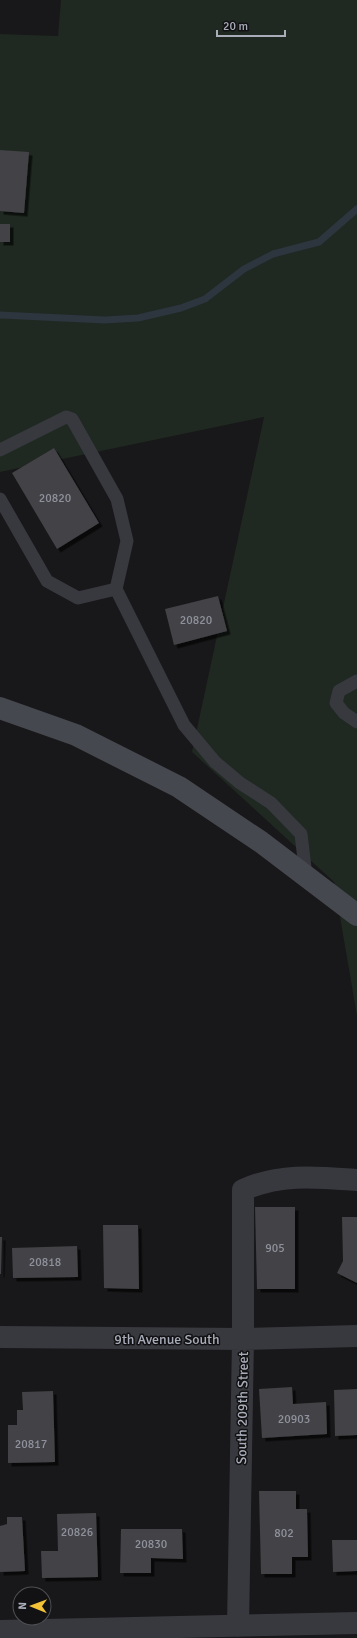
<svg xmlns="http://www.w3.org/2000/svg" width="357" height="1638" font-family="Signika,sans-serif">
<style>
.green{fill:#1f2821}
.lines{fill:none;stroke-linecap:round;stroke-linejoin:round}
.stream{stroke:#2d353e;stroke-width:7}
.building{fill:#424246;filter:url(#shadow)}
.service{stroke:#38393f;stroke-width:13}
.minor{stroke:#38393f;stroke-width:22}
.secondary{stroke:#46484f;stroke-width:22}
.labels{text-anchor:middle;stroke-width:3;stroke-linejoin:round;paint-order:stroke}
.number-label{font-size:12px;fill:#8f929c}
.street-label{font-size:14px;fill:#a9adb9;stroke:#121214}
</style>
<defs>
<filter id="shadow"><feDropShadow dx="3.5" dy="3.5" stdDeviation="0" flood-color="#0009"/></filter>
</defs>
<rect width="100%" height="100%" fill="#181719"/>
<path class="green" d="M61 0H357V1016L334 882 192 752 264 417 0 472V34L58 36Z"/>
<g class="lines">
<path class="stream" d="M0 315 105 320 138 318 181 308 205 299 244 269 273 254 319 242 357 209"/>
</g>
<path class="building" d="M0 150 29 152 24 213 0 211Z
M0 224H10V242H0Z
M54 448 99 523 57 549 12 473Z
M218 596 227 631 174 645 165 609Z
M255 1207H295V1289H257Z
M342 1217H357V1283L337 1273 343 1261Z
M103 1225H138L139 1289 104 1288Z
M0 1237H2L1 1274H0Z
M77 1246 78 1277 13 1278 12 1248Z
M292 1387 293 1404 326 1402 327 1434 262 1438 259 1389Z
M357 1389V1435L335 1436 334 1390Z
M53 1391 55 1462 8 1463V1425H17V1410H23L22 1392Z
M259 1491H296V1509H307L308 1557H292V1574H261Z
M96 1513 98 1577 42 1578 41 1551H58L57 1514Z
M7 1517H22L25 1571 0 1572V1526L7 1524Z
M121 1529H182L183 1559 151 1558V1573H120Z
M332 1540H357V1571L333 1572Z"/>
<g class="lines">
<path class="service" d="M0 450 66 417 72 419 117 499 127 541 116 589 184 725 215 762 240 783 271 803 301 834 306 876
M0 499 47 581 78 598 116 589
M357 681 339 691 336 703 344 713 357 722"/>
<path class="minor" d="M0 1337 243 1339 357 1336
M238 1626 243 1339V1190C280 1173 317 1177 357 1180
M0 1631 357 1623"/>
<path class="secondary" d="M0 708 76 735 179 787 261 842 357 915"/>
</g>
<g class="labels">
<g class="number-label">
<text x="55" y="502">20820</text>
<text x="196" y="624">20820</text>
<text x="275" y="1252">905</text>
<text x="45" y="1266">20818</text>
<text x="294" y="1423">20903</text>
<text x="31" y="1448">20817</text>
<text x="77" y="1536">20826</text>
<text x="284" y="1537">802</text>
<text x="151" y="1548">20830</text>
</g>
<g class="street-label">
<text x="167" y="1344">9th Avenue South</text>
<text transform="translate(242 1408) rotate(-89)" y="5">South 209th Street</text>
</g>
</g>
<g transform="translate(32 1606) rotate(271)"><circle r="19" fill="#121214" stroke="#4e5056"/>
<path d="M0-3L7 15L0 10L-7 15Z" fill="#f3c236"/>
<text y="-6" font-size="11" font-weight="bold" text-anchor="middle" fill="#a9adb9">N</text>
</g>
<path d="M217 30v6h68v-6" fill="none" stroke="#a9adb9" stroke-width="2"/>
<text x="223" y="30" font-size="12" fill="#a9adb9" stroke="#121214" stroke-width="3" paint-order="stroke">20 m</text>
</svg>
